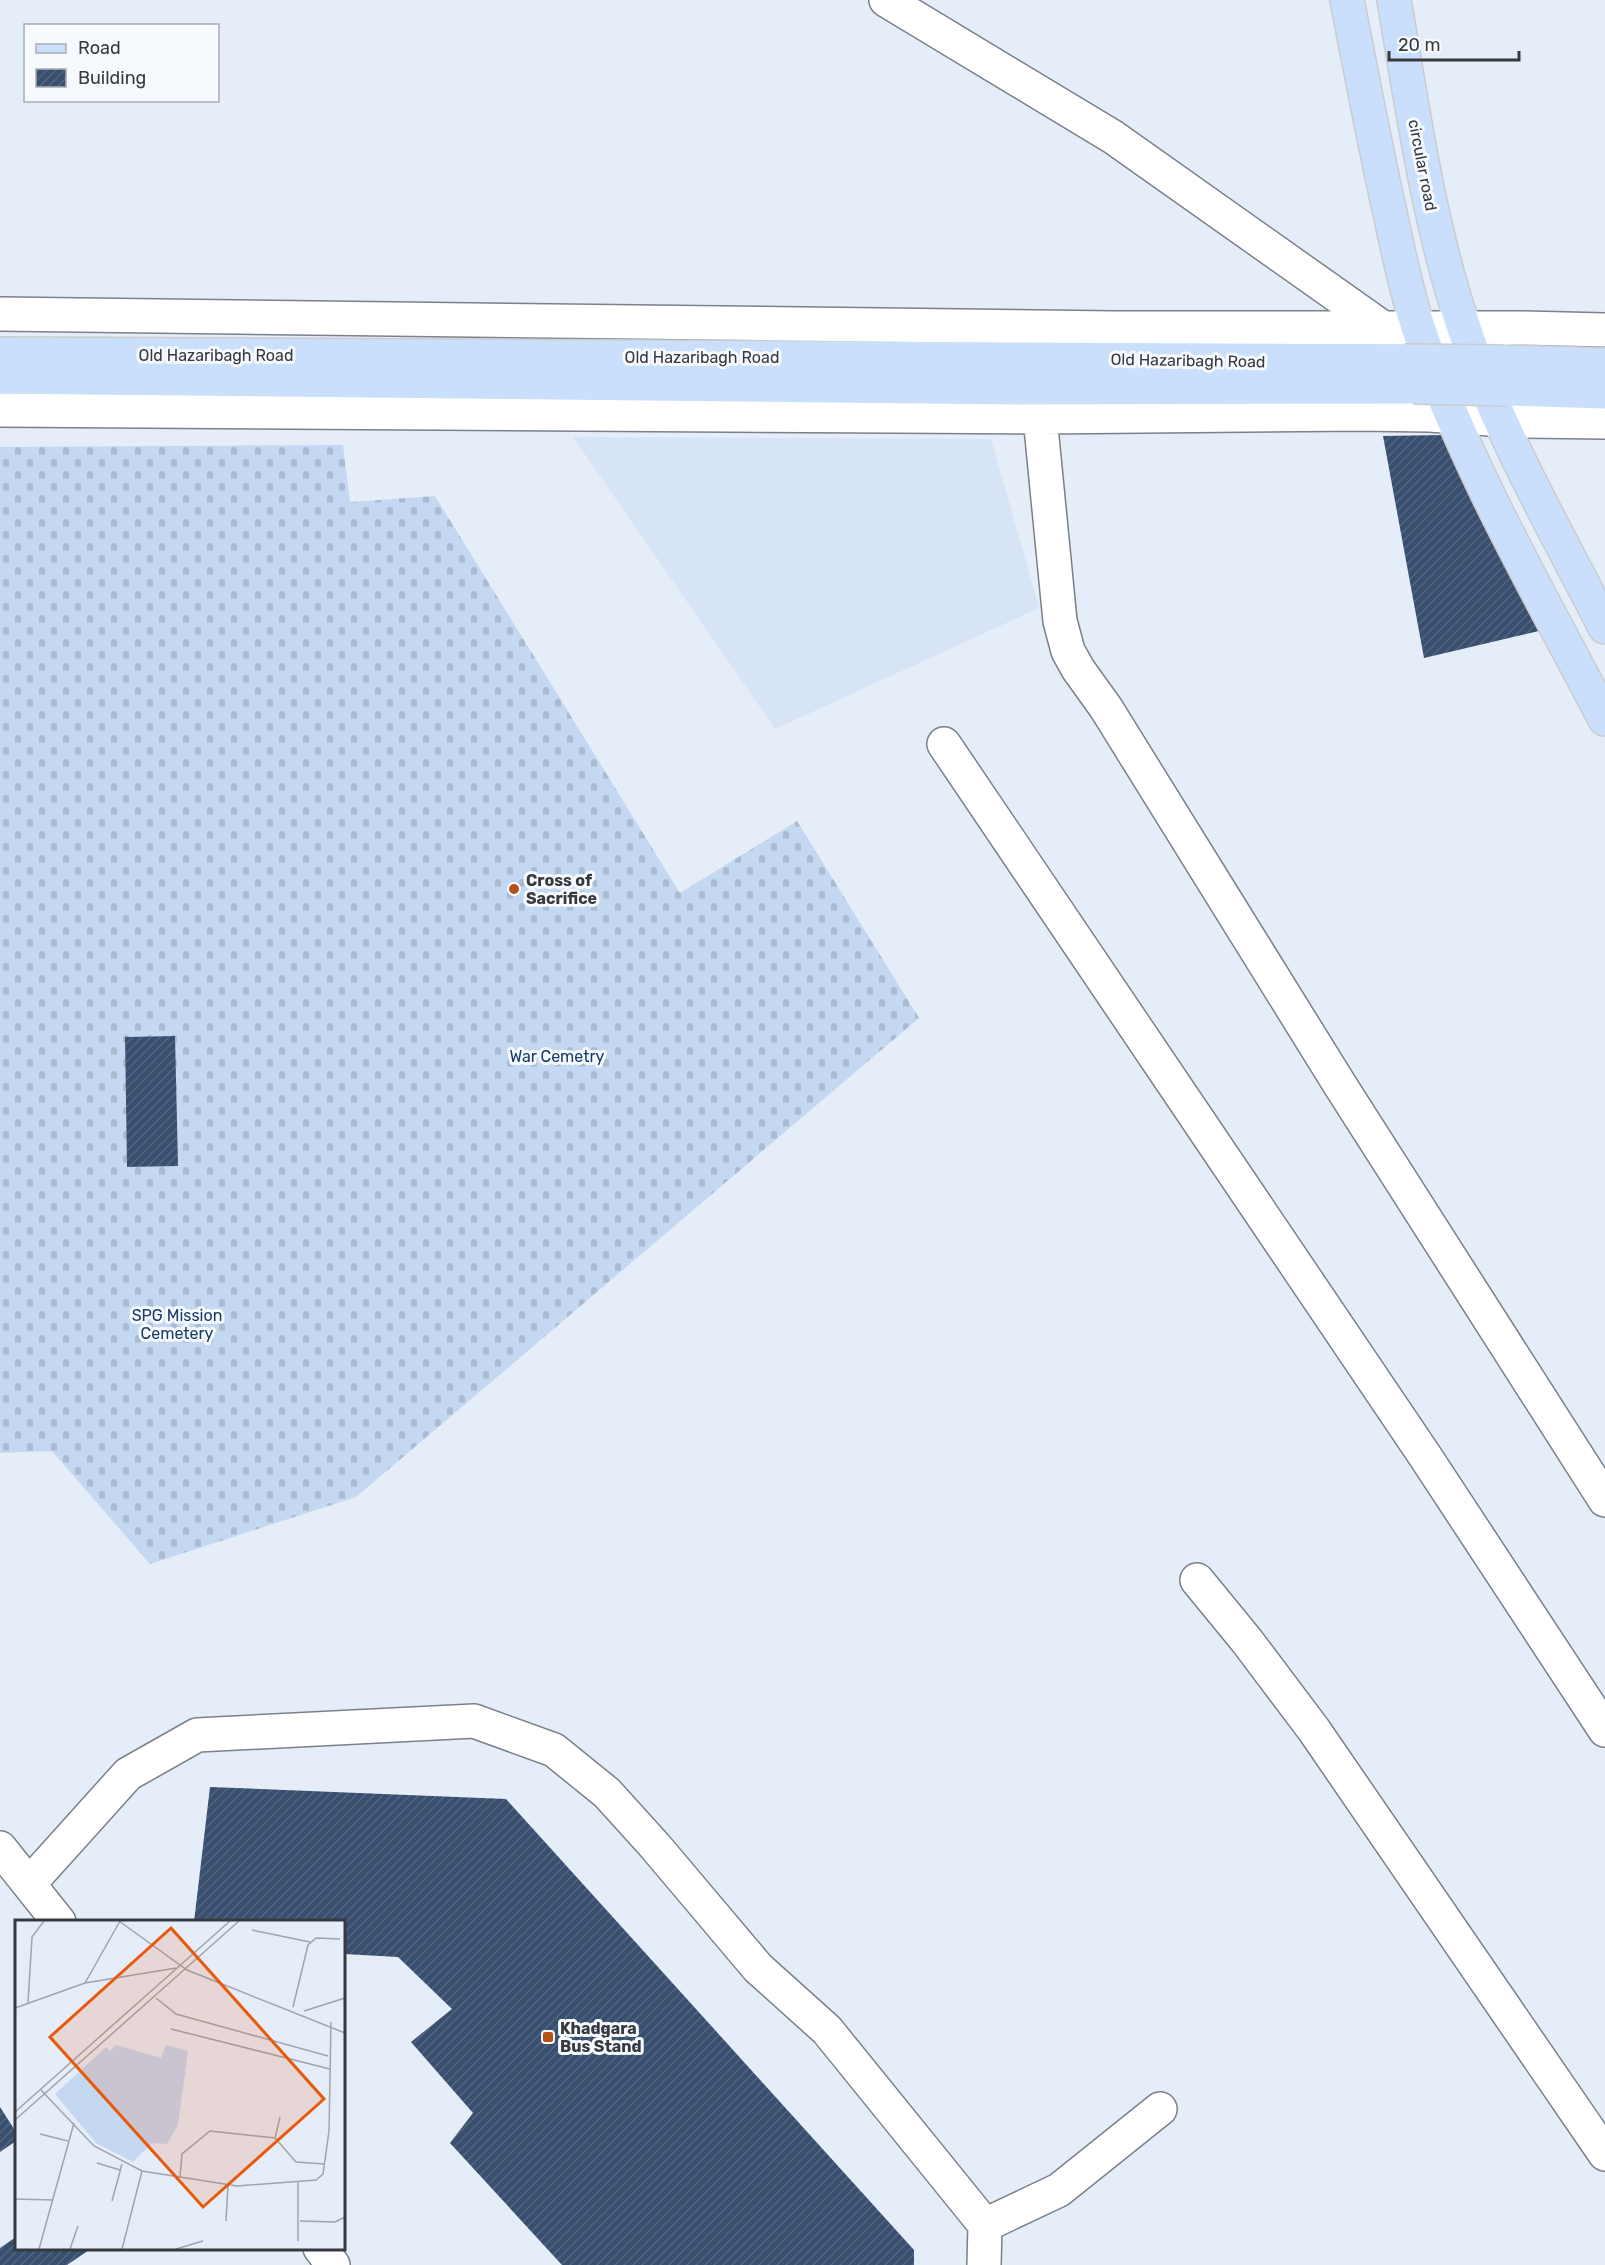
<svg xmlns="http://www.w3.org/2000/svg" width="1605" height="2265" font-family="Rubik,sans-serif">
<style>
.built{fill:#d7e4f6}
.cemetery{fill:url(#cemetery-stones)}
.building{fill:url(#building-hatch)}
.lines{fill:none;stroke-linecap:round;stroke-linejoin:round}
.minor-casing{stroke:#7a818b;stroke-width:36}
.major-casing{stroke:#cbcccd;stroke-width:36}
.minor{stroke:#fff;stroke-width:33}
.major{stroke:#cadffb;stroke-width:33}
.major-bridge-casing{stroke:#cbcccd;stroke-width:36;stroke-linecap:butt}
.major-bridge{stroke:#cadffb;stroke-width:33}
.poi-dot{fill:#b55317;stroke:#f6fafe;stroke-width:2}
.labels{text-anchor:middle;stroke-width:6;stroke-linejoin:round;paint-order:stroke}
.street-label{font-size:16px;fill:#36393e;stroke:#f6fafe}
.poi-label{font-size:16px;font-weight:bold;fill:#36393e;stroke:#f6fafe;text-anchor:start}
.park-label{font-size:16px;fill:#173a69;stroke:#f6fafe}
.inset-road{fill:none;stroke:#9fa5ae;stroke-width:1.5}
.view{fill:#e8590c;fill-opacity:0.15;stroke:#e8590c;stroke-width:3}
.inset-edge{fill:none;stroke:#36393e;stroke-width:3}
</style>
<defs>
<pattern id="cemetery-stones" width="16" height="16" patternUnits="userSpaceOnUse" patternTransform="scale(1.5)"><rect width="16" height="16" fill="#c5d8f2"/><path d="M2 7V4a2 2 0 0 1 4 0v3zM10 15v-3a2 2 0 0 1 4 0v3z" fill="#aabad1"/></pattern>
<pattern id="building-hatch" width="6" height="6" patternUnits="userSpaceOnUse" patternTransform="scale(1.5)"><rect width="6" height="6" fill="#384f6f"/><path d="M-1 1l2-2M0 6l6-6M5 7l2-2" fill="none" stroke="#546680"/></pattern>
</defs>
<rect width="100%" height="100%" fill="#e5edf8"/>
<path class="built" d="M573 437 991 439 1039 608 775 729Z"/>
<path class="cemetery" d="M343 445 350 502 435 496 680 893 797 821 919 1018 356 1497 150 1564 52 1451 0 1453V447Z"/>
<path class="building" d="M1443 435 1543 630 1424 658 1383 436Z
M175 1036 178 1166 127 1167 125 1037Z
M210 1787 506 1799 914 2250V2265H562L450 2143 473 2113 411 2042 452 2009 398 1957 344 1954V1922H194Z
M0 2107 16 2132V2141L0 2152Z
M16 2237V2248H92L67 2265H0V2248Z"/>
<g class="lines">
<defs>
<path id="minor" d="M886 0 1113 137 1383 328
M0 314 1114 328H1522L1605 330
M0 410 1040 417 1361 414 1429 415 1521 421 1605 422
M1040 417 1060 621 1068 651 1078 669 1106 708 1340 1085 1605 1500
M944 744 1425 1456 1605 1730
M1197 1580 1247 1641 1314 1730 1605 2154
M0 1848 59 1922
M29 1884 128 1774 197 1735 474 1721 554 1750 607 1793 655 1846 758 1968 827 2030 985 2225 984 2265
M985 2225 1059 2190 1160 2109
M320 2248 333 2265"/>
<path id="major" d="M1347 0C1361 71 1374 142 1390 213 1398 251 1406 290 1418 327 1464 464 1538 591 1605 719
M1394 0C1413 110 1428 222 1464 328 1498 431 1556 531 1605 627
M0 354 1404 361
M1503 362 1605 365
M0 377 1020 388 1414 387
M1507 389 1605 392"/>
</defs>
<use href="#minor" class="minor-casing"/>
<use href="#major" class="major-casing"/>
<use href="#minor" class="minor"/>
<use href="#major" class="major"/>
<defs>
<path id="major-bridge" d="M1404 361 1503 362
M1414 387 1507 389"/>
</defs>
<use href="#major-bridge" class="major-bridge-casing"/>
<use href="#major-bridge" class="major-bridge"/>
</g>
<g class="poi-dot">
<circle cx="514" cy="889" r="6"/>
<rect x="542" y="2031" width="12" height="12" rx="3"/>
</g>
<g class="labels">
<g class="street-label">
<text transform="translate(1423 165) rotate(79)" y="6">circular road</text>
<text x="216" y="361">Old Hazaribagh Road</text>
<text x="702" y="363">Old Hazaribagh Road</text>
<text transform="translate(1188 360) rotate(1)" y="6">Old Hazaribagh Road</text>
</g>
<g class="poi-label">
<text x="526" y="886">Cross of<tspan x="526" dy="18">Sacrifice</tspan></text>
<text x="560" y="2034">Khadgara<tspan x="560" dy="18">Bus Stand</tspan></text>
</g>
<g class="park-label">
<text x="557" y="1062">War Cemetry</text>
<text x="177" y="1321">SPG Mission<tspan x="177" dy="18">Cemetery</tspan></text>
</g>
</g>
<g transform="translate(15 1920)">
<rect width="330" height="330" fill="#e5edf8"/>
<path d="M101 125 146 138 151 125 173 131 163 205 152 224 137 223 118 242 81 223 40 174 91 127 95 131Z" fill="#c5d8f2"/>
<path class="inset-road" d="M104 1 172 50 330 113M237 10 295 22M70 63 105 1M141 78 161 94 313 136M13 83 17 17 29 1M278 87 293 25 301 18 325 19M0 88 70 63 161 48M289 91 330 78M156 109 315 149M25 169 79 226 127 251 222 266 301 260 308 254 314 211 316 102M0 192 215 1M0 200 224 1M25 214 53 221M260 218 265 197M82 243 105 250M165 257 167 234 195 211 260 218 281 242 309 244M283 261V321M0 279 38 280M97 281 107 244M211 301 213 265M285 301 320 302 330 297M24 329 59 203M55 329 63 306M107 329 127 251M161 329 188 321"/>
<path class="view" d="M156 8 309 179 188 287 35 117Z"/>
<rect width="330" height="330" class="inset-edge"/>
</g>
<rect x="24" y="24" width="195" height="78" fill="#f6fafe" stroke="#a9adb1" stroke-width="1.5"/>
<rect x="36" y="44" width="30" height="9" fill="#cadffb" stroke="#a9adb1" stroke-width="1.5"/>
<text x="78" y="54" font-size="18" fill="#36393e">Road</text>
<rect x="36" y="69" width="30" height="18" fill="url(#building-hatch)" stroke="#a9adb1" stroke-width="1.5"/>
<text x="78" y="84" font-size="18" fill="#36393e">Building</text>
<path d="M1389 51v9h130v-9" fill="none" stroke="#36393e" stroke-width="3"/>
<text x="1398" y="51" font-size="18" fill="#36393e" stroke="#f6fafe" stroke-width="4.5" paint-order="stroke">20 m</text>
</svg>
